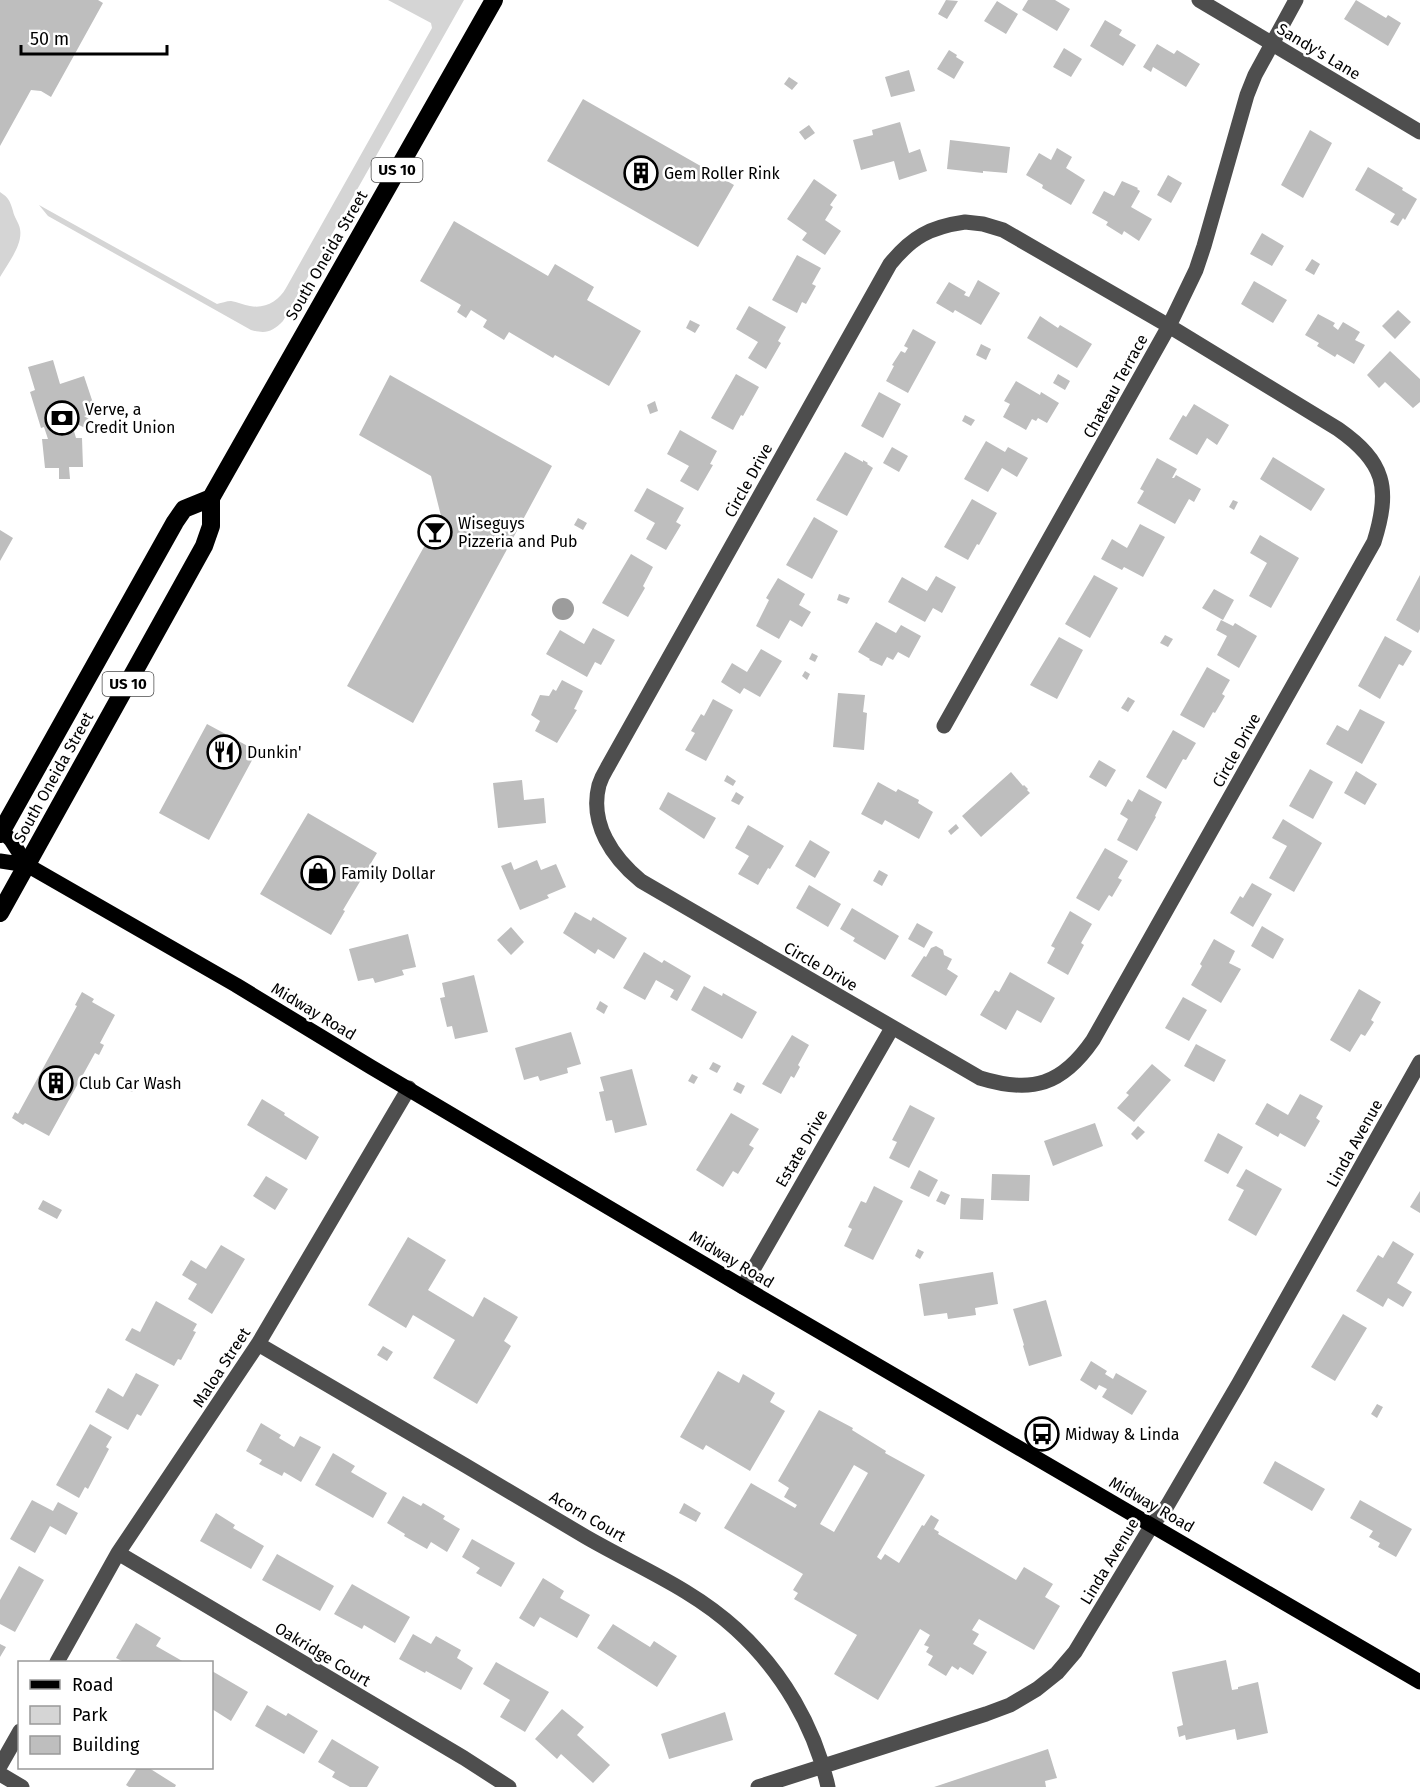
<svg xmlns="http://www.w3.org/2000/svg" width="1420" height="1787" font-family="'Fira Sans',sans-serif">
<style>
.green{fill:#d5d5d5}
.water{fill:#9c9c9c}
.building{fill:#bebebe;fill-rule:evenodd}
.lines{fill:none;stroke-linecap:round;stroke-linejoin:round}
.minor{stroke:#4e4e4e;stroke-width:15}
.major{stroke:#000;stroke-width:15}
.highway{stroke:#000;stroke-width:18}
.labels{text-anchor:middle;stroke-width:5;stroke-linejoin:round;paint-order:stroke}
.shield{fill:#fff;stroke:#4c4c4c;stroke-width:1.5}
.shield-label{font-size:15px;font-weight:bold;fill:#000}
.street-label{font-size:16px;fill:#000;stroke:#fff}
.poi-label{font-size:16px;fill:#000;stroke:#fff;text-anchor:start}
</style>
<rect width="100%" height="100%" fill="#fff"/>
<path class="green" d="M388 0H464L283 321C272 332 266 334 251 330L48 216 39 205 217 304C222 303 226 301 231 301 237 302 244 305 250 306 265 309 279 301 286 288L432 28 431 23Z
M0 192C9 198 10 201 13 211 14 217 19 223 20 229 23 245 8 263 0 277Z"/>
<path class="water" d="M552 609a11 11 0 1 1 22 0a11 11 0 1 1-22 0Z"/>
<path class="building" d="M0 0H98L103 3 51 97 41 91 31 90 0 146Z
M946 0 958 1 947 19 938 14Z
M1028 0H1055L1070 9 1057 31 1022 10Z
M1356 0 1386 18 1388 15 1401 23 1388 46 1344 19Z
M997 1 1018 14 1006 34 984 21Z
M1105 20 1122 30 1119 35 1136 45 1123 66 1090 46Z
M1157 44 1174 54 1177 50 1200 64 1186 87 1153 67 1151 72 1143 67Z
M1064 48 1082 59 1071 77 1053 67Z
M949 50 957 55 956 57 964 62 954 79 937 69Z
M909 70 915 91 891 97 885 77Z
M789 77 798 83 792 90 784 84Z
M583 99 734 185 698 247 547 161Z
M900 122 909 153 920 149 927 171 899 180 894 161 861 170 853 140 873 135 872 130Z
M809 125 815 133 805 140 799 132Z
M1310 130 1332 143 1303 198 1281 185Z
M950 140 1010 147 1007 173 983 171V173L947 169Z
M1057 148 1072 157 1066 168 1085 180 1071 205 1042 188 1043 185 1026 175 1039 153 1051 160Z
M1368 167 1403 188 1402 190 1417 199 1405 220 1403 218 1398 226 1390 222 1395 214 1355 190Z
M1168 175 1182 183 1171 203 1157 195Z
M814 179 837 195 830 205 833 207 825 220 841 231 825 255 802 240 807 233 787 219Z
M1122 181 1138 188 1137 189 1140 191 1131 207 1152 219 1139 241 1124 231 1122 235 1106 225 1108 222 1092 213 1104 191 1114 196Z
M454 221 548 276 555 264 594 287 587 300 641 331 609 386 555 355 553 358 509 332 504 340 483 327 487 320 471 310 466 318 457 312 461 305 420 281Z
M1262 233 1284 246 1272 266 1250 254Z
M797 255 821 268 812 284 816 286 806 304 802 302 797 313 772 300Z
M1312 259 1320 264 1314 275 1305 270Z
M978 280 1000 293 981 325 955 310 953 313 936 303 949 282 966 292 964 295 969 297Z
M1254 281 1287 300 1273 323 1241 304Z
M749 306 786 327 778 341 781 343 766 369 748 358 758 342 736 329Z
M1398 310 1411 322 1395 339 1382 326Z
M1318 314 1335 323 1333 326 1338 330 1343 322 1360 332 1355 340 1365 345 1354 364 1337 354 1335 357 1317 346 1319 343 1305 335Z
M1040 316 1058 328 1060 325 1092 344 1077 368 1027 338Z
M690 320 700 325 695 333 686 328Z
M913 329 936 342 908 393 886 381 894 366 892 365 901 351 905 353 908 348 904 346Z
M981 344 991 349 986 360 976 355Z
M1390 351 1420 379V402L1413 408 1385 382 1379 388 1367 375Z
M53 360 60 384 84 376 96 412 84 416 89 419 85 428 71 421 76 438H82L83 467H69L70 479H59V468H45L42 439H48L44 427 41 428 30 392 35 390 28 367Z
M736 374 759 387 743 416 741 415 733 430 711 418Z
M1058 374 1070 381 1065 390 1053 383Z
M390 375 552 466 413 723 347 686 441 516 431 476 359 435Z
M1016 381 1040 395 1041 392 1059 403 1047 423 1038 418 1036 421 1032 419 1026 430 1003 417 1010 404 1004 401Z
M879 392 901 404 883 438 861 426Z
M655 401 658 411 650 414 647 405Z
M1194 404 1229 425 1217 445 1207 438 1197 455 1169 439 1183 415 1186 417Z
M965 415 975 420 971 426 962 421Z
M680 430 717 451 710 464 713 465 698 491 680 481 689 466 667 454Z
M986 441 1005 452 1008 447 1028 458 1017 477 1002 468 988 492 964 479Z
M892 447 908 456 899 472 883 463Z
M845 452 863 462V460L868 463 867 464 873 468 847 516 816 500Z
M1273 457 1325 489 1311 511 1260 479Z
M1157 458 1177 469 1172 478H1174L1176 475 1201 489 1194 502 1189 499 1175 524 1137 503 1144 491 1140 489Z
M647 488 684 508 676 522 681 525 666 550 646 539 655 523 634 511Z
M972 499 997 513 979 545 977 544 968 560 944 547Z
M1233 500 1238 502 1234 510 1229 507Z
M814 517 838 531 812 579 786 565Z
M578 518 587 523 583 530 574 525Z
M1140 524 1165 537 1143 577 1124 567 1122 570 1101 559 1112 539 1127 548Z
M0 530 13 538 0 561Z
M1260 535 1299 558 1271 608 1249 596 1267 563 1250 553Z
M631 554 653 567 643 586 645 588 628 617 602 603Z
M1094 575 1118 588 1090 638 1065 624Z
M1420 575V629L1418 633 1396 620Z
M936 576 956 587 942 613 933 608 925 622 888 602 902 577 927 591Z
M778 578 805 594 799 605 811 612 802 627 790 620 779 639 756 626 769 600 766 598Z
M1214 589 1234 600 1223 620 1202 608Z
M839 594 850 598 847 604 837 600Z
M1221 620 1233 626 1235 623 1257 636 1239 668 1217 655 1227 636 1216 630Z
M876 622 896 633 901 625 921 636 909 658 898 652 893 660 887 657 882 666 869 660 870 659 858 652Z
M593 628 615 640 601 665 595 662 587 677 546 654 560 630 584 644Z
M1165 635 1173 639 1168 647 1160 643Z
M1385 636 1412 651 1403 666 1399 664 1380 699 1358 686Z
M1059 637 1083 650 1057 699 1030 685Z
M761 649 782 661 760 697 744 688 740 694 721 682 732 663 747 672Z
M812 653 818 656 815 662 809 659Z
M1207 667 1230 680 1222 694 1225 696 1215 713 1213 712 1204 728 1180 715Z
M805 671 810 674 807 680 802 676Z
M562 680 583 691 574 709 577 710 557 743 535 731 540 721 531 715 540 695 549 696 553 689 556 691Z
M838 693 865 695 863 712 867 713 864 750 833 747Z
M1128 697 1135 701 1128 712 1121 708Z
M713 699 733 710 706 761 685 750 695 733 691 731 701 714 704 716Z
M1360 709 1385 722 1362 764 1326 744 1337 725 1348 731Z
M207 724 257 751 209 840 159 813Z
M1173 730 1196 743 1186 760 1183 759 1166 789 1146 777Z
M1099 760 1116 770 1106 787 1089 777Z
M1310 769 1333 782 1313 819 1289 806Z
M1356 771 1377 784 1365 805 1344 793Z
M1011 772 1023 786 1024 785 1028 789 1027 790 1030 793 981 837 962 816Z
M727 775 736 781 733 786 724 781Z
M522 780 524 800 544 798 546 823 498 828 493 783Z
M878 782 896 792 898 789 919 800 918 803 933 812 919 839 885 820 882 825 861 814Z
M1139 789 1162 802 1155 816 1156 817 1137 851 1117 840 1128 819 1120 814 1128 799 1132 802Z
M668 792 716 818 704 839 659 809Z
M736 792 744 797 739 805 731 801Z
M308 813 377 853 343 910 345 911 331 935 260 894Z
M1283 819 1322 843 1294 892 1269 878 1287 846 1272 838Z
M956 824 959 828 951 835 948 831Z
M748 825 784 846 770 869 768 868 758 885 738 874 749 856 735 848Z
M810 840 830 852 815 878 795 866Z
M1105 848 1128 861 1118 878 1122 880 1112 897 1109 895 1099 911 1076 898Z
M537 860 541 870 556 864 566 887 547 895 549 898 520 910 501 866 511 862 514 870Z
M879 870 888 875 882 886 873 881Z
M1252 883 1272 894 1253 927 1230 913 1240 896 1243 898Z
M809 885 841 904 828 927 796 908Z
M852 908 899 936 885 960 853 941 855 938 840 929Z
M1070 911 1092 924 1081 943 1084 945 1068 975 1047 963 1055 948 1051 946Z
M575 912 591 921 593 917 627 938 614 959 598 949 595 954 563 933Z
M917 923 933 932 924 948 908 939Z
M1262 926 1284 939 1273 959 1251 946Z
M511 927 524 942 511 955 497 940Z
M408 934 416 967 402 970 404 975 375 983 373 978 358 981 349 949Z
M1214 939 1235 951 1229 963 1241 969 1221 1003 1191 985 1202 966 1200 964Z
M936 946 943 950 944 955 952 959 947 969 958 976 946 996 911 976 924 956 926 957 931 948Z
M644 952 662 963 664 960 691 976 677 1001 670 997 674 990 656 980 645 1000 623 988Z
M1010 972 1055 998 1041 1023 1017 1010 1006 1030 980 1015 995 990 999 992Z
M474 975 488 1032 455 1039 452 1026 447 1027 440 998 445 997 442 983Z
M704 986 722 996 723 993 757 1012 742 1039 691 1010Z
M1359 989 1381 1002 1371 1020 1374 1022 1365 1036 1361 1034 1350 1052 1330 1040Z
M82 992 94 999 92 1002 115 1015 100 1043 104 1045 99 1055 95 1053 49 1136 25 1123 23 1125 12 1118 15 1112 18 1114 77 1006 75 1005Z
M1183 997 1207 1010 1189 1041 1165 1028Z
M600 1001 608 1006 604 1014 596 1009Z
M571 1032 581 1064 567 1068 568 1073 540 1081 538 1076 524 1080 515 1048Z
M792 1035 809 1045 798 1065 800 1067 794 1078 791 1076 781 1094 762 1084Z
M1196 1044 1226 1060 1214 1082 1184 1066Z
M713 1062 721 1066 717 1073 709 1069Z
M1152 1064 1171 1080 1134 1122 1117 1108 1129 1095 1126 1093Z
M632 1069 647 1125 615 1133 612 1120 606 1121 599 1092 604 1091 600 1077Z
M692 1074 698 1077 694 1084 688 1081Z
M128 1078 138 1083 132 1092 123 1087Z
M737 1082 745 1086 741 1094 733 1090Z
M1300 1094 1323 1106 1316 1118 1320 1121 1305 1147 1280 1133 1278 1137 1255 1124 1267 1103 1288 1115Z
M262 1099 285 1113 284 1115 319 1137 306 1160 247 1125Z
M910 1105 935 1118 909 1168 889 1158 897 1142 892 1140Z
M731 1113 759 1129 749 1145 754 1148 738 1174 733 1171 723 1187 696 1170Z
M1095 1123 1103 1146 1053 1166 1044 1141Z
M1138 1126 1145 1132 1137 1140 1131 1134Z
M1218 1133 1243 1147 1228 1174 1204 1161Z
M1246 1169 1282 1189 1256 1236 1228 1220 1244 1190 1236 1186Z
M919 1170 938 1180 929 1197 910 1188Z
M992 1174 1030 1175 1029 1201 991 1200Z
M266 1176 288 1189 275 1210 253 1196Z
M874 1186 903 1201 873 1260 844 1246 852 1229 848 1227 861 1201 866 1203Z
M941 1191 950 1195 945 1205 936 1201Z
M1420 1191V1213L1410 1207Z
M961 1198 984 1199 983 1220 960 1219Z
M43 1200 62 1210 57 1219 38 1209Z
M408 1237 446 1260 428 1290 473 1317 484 1297 518 1317 504 1341 511 1346 477 1404 433 1378 455 1340 413 1315 406 1328 368 1305Z
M1393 1241 1414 1254 1397 1283 1412 1292 1403 1307 1388 1298 1383 1307 1356 1291 1378 1255 1383 1258Z
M221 1245 245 1259 212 1314 188 1299 197 1284 182 1275 191 1260 206 1269Z
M918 1249 924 1252 920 1259 915 1256Z
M993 1272 998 1304 975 1308 976 1315 948 1319 947 1313 924 1316 919 1284Z
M1046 1300 1062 1356 1029 1366 1023 1346 1024 1345 1013 1309Z
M156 1301 197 1324 193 1331 196 1332 181 1360 178 1359 174 1366 125 1340 132 1328 140 1332Z
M1343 1314 1367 1328 1335 1381 1311 1367Z
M383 1346 393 1352 387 1361 377 1355Z
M1091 1361 1107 1371 1105 1374 1113 1379 1116 1373 1147 1391 1132 1415 1102 1397 1107 1389 1099 1385 1096 1390 1080 1380Z
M718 1371 739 1383 743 1374 775 1393 770 1402 785 1411 750 1471 706 1445 703 1450 680 1437Z
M136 1373 159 1385 141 1416 137 1414 128 1430 95 1412 108 1388 123 1397Z
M1377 1404 1383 1407 1377 1418 1371 1414Z
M819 1410 853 1428 852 1430 886 1451 885 1453 925 1475 877 1557 881 1560 885 1554 899 1563 922 1525 924 1526 931 1515 939 1520 934 1529 939 1532 938 1534 1016 1580 1024 1567 1053 1584 1045 1597 1060 1606 1034 1650 979 1619 972 1630 979 1634 973 1644 987 1652 973 1675 960 1667 958 1670 952 1666 946 1676 928 1665 933 1656 926 1652 929 1647 924 1645 930 1635 920 1629 878 1700 834 1674 857 1635 794 1599 798 1593 793 1590 803 1574 724 1528 751 1483 795 1508 797 1505 784 1497 789 1488 778 1481ZM854 1465 868 1473 834 1532 820 1524Z
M261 1423 281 1435 279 1438 294 1447 300 1436 321 1447 301 1482 284 1472 282 1476 259 1464 262 1460 246 1451Z
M90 1424 112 1437 106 1447 109 1449 88 1489 85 1487 79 1498 56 1485Z
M333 1453 355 1466 351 1472 387 1493 373 1518 315 1485Z
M1275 1461 1325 1489 1312 1511 1263 1483Z
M403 1496 421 1506 423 1503 445 1516 443 1519 460 1529 447 1552 431 1542 427 1549 404 1536 405 1534 387 1523Z
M32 1500 53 1511 58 1502 78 1513 66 1535 50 1526 35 1553 10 1539Z
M1360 1500 1412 1529 1396 1557 1378 1547 1380 1543 1369 1537 1373 1531 1350 1518Z
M684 1503 701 1513 696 1522 679 1513Z
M216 1513 235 1525 233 1528 264 1546 251 1569 200 1541Z
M472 1539 515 1563 501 1587 476 1573 480 1568 462 1557Z
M277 1554 334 1586 320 1611 262 1580Z
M19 1566 44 1580 15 1632 0 1624V1600Z
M543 1578 564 1591 560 1598 590 1615 577 1638 540 1617 534 1627 519 1618Z
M352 1584 410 1617 395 1643 364 1625 362 1629 334 1614Z
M136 1623 161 1638 156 1646 184 1662H124L116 1658Z
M613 1624 650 1647 654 1641 677 1656 657 1687 597 1648Z
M413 1634 431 1644 436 1636 461 1650 457 1658 473 1668 461 1690 426 1671 425 1673 399 1659Z
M0 1644 6 1647 0 1657Z
M1226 1660 1232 1690 1238 1689V1687L1258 1682 1268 1733 1237 1740 1235 1729 1186 1740 1185 1735 1179 1737 1177 1727 1183 1725 1172 1672Z
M496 1662 549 1692 525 1732 500 1717 510 1700 483 1684Z
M212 1671 248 1692 231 1721 212 1709 213 1707 212 1706Z
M267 1705 286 1716 288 1713 318 1731 304 1754 255 1726Z
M562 1709 584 1727 577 1735 610 1765 593 1783 561 1754 557 1759 535 1739Z
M725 1712 733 1740 669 1759 661 1734Z
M332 1739 379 1767 367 1787H350L332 1777 335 1772 318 1762Z
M1048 1749 1057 1778 1045 1781 1046 1787H934Z
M137 1768H149L176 1785 175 1787H129L126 1785Z"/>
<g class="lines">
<path class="minor" d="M1199 0 1420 132
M965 222 983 224 1003 230 1169 326 1338 429C1385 462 1391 488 1374 542L1093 1040C1062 1085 1032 1094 980 1078L641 881C613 858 589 824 599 785 601 779 604 773 607 768L890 264C912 237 930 227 965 222Z
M944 726 1169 326 1196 270 1204 246 1247 95 1255 75 1296 0
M743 1287 892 1028
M258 1344C368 1408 477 1472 586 1537 636 1566 693 1589 736 1629 782 1671 815 1727 828 1787
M118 1553 464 1758 509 1787
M57 1662 118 1553 258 1344 409 1088
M0 1766 20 1731
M0 1774 22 1787
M758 1787 986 1714 1010 1705 1037 1689 1057 1673 1075 1652 1152 1525 1167 1506 1239 1383 1420 1062"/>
<path class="major" d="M0 829 11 840 27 865
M0 861 27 865 236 985 371 1067 743 1287 1420 1682"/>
<path class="highway" d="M0 834 175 522 184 509 211 498
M0 913 204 546 211 526V498L494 0"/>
</g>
<defs>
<symbol id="building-ring" viewBox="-11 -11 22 22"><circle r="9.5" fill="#fff" stroke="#000" stroke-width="1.5"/><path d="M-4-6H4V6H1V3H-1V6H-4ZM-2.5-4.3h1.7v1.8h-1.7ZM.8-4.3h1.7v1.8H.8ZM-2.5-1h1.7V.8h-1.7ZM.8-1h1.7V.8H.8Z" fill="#000"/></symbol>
<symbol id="bank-ring" viewBox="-11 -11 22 22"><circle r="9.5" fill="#fff" stroke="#000" stroke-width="1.5"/><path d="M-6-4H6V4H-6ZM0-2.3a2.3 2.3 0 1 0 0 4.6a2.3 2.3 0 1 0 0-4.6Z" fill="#000"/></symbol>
<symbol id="bar-ring" viewBox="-11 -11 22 22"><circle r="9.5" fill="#fff" stroke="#000" stroke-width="1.5"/><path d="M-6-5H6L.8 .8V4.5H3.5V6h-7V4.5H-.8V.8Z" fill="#000"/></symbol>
<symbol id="restaurant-ring" viewBox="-11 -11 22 22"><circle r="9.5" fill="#fff" stroke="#000" stroke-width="1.5"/><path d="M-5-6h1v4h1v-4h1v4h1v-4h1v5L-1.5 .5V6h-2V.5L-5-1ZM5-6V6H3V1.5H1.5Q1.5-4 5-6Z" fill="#000"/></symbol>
<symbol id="shop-ring" viewBox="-11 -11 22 22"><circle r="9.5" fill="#fff" stroke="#000" stroke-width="1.5"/><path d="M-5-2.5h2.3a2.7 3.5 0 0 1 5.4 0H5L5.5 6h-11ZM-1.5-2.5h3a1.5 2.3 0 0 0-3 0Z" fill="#000"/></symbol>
<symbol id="bus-ring" viewBox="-11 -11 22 22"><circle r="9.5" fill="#fff" stroke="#000" stroke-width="1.5"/><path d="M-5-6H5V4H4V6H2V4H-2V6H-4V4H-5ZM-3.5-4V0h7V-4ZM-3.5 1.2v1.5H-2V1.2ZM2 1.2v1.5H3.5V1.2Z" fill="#000"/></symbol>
</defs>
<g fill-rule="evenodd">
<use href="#building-ring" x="622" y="154" width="38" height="38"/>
<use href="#bank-ring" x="43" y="399" width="38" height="38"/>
<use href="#bar-ring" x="416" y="513" width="38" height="38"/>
<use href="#restaurant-ring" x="205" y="733" width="38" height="38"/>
<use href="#shop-ring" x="299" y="854" width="38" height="38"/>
<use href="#building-ring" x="37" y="1064" width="38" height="38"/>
<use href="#bus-ring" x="1023" y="1415" width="38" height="38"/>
</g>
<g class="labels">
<g class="shield">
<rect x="371.5" y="158" width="51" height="24" rx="4.5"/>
<rect x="102.5" y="672" width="51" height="24" rx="4.5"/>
</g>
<g class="shield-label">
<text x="397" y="175">US 10</text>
<text x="128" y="689">US 10</text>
</g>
<g class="street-label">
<text transform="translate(1319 51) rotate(31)" y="6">Sandy's Lane</text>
<text transform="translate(326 255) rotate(-60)" y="6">South Oneida Street</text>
<text transform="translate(1115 386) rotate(-61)" y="6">Chateau Terrace</text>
<text transform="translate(748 480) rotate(-61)" y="6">Circle Drive</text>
<text transform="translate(1236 750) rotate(-61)" y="6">Circle Drive</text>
<text transform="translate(53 777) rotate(-61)" y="6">South Oneida Street</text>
<text transform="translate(821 966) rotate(30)" y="6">Circle Drive</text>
<text transform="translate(314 1011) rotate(31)" y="6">Midway Road</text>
<text transform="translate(1354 1143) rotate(-61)" y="6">Linda Avenue</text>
<text transform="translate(801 1148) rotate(-60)" y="6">Estate Drive</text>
<text transform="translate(732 1259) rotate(31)" y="6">Midway Road</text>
<text transform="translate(221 1367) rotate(-57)" y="6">Maloa Street</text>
<text transform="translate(1152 1504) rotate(30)" y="6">Midway Road</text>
<text transform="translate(588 1516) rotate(30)" y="6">Acorn Court</text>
<text transform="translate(1109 1561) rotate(-59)" y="6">Linda Avenue</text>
<text transform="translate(323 1654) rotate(31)" y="6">Oakridge Court</text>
</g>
<g class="poi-label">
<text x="664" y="179">Gem Roller Rink</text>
<text x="85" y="415">Verve, a<tspan x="85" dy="18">Credit Union</tspan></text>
<text x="458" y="529">Wiseguys<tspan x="458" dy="18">Pizzeria and Pub</tspan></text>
<text x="247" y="758">Dunkin'</text>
<text x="341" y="879">Family Dollar</text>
<text x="79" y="1089">Club Car Wash</text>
<text x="1065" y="1440">Midway &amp; Linda</text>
</g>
</g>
<rect x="18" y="1661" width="195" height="108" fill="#ffffff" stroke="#999999" stroke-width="1.5"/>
<rect x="30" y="1680" width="30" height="9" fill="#000000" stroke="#999999" stroke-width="1.5"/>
<text x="72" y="1691" font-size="18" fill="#000000">Road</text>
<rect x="30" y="1706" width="30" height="18" fill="#d5d5d5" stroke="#999999" stroke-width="1.5"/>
<text x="72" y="1721" font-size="18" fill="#000000">Park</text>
<rect x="30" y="1736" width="30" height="18" fill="#bebebe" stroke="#999999" stroke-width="1.5"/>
<text x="72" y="1751" font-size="18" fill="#000000">Building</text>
<path d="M21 45v9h146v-9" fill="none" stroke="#000000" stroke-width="3"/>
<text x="30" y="45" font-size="18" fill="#000000" stroke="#ffffff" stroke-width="4.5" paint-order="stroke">50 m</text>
</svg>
